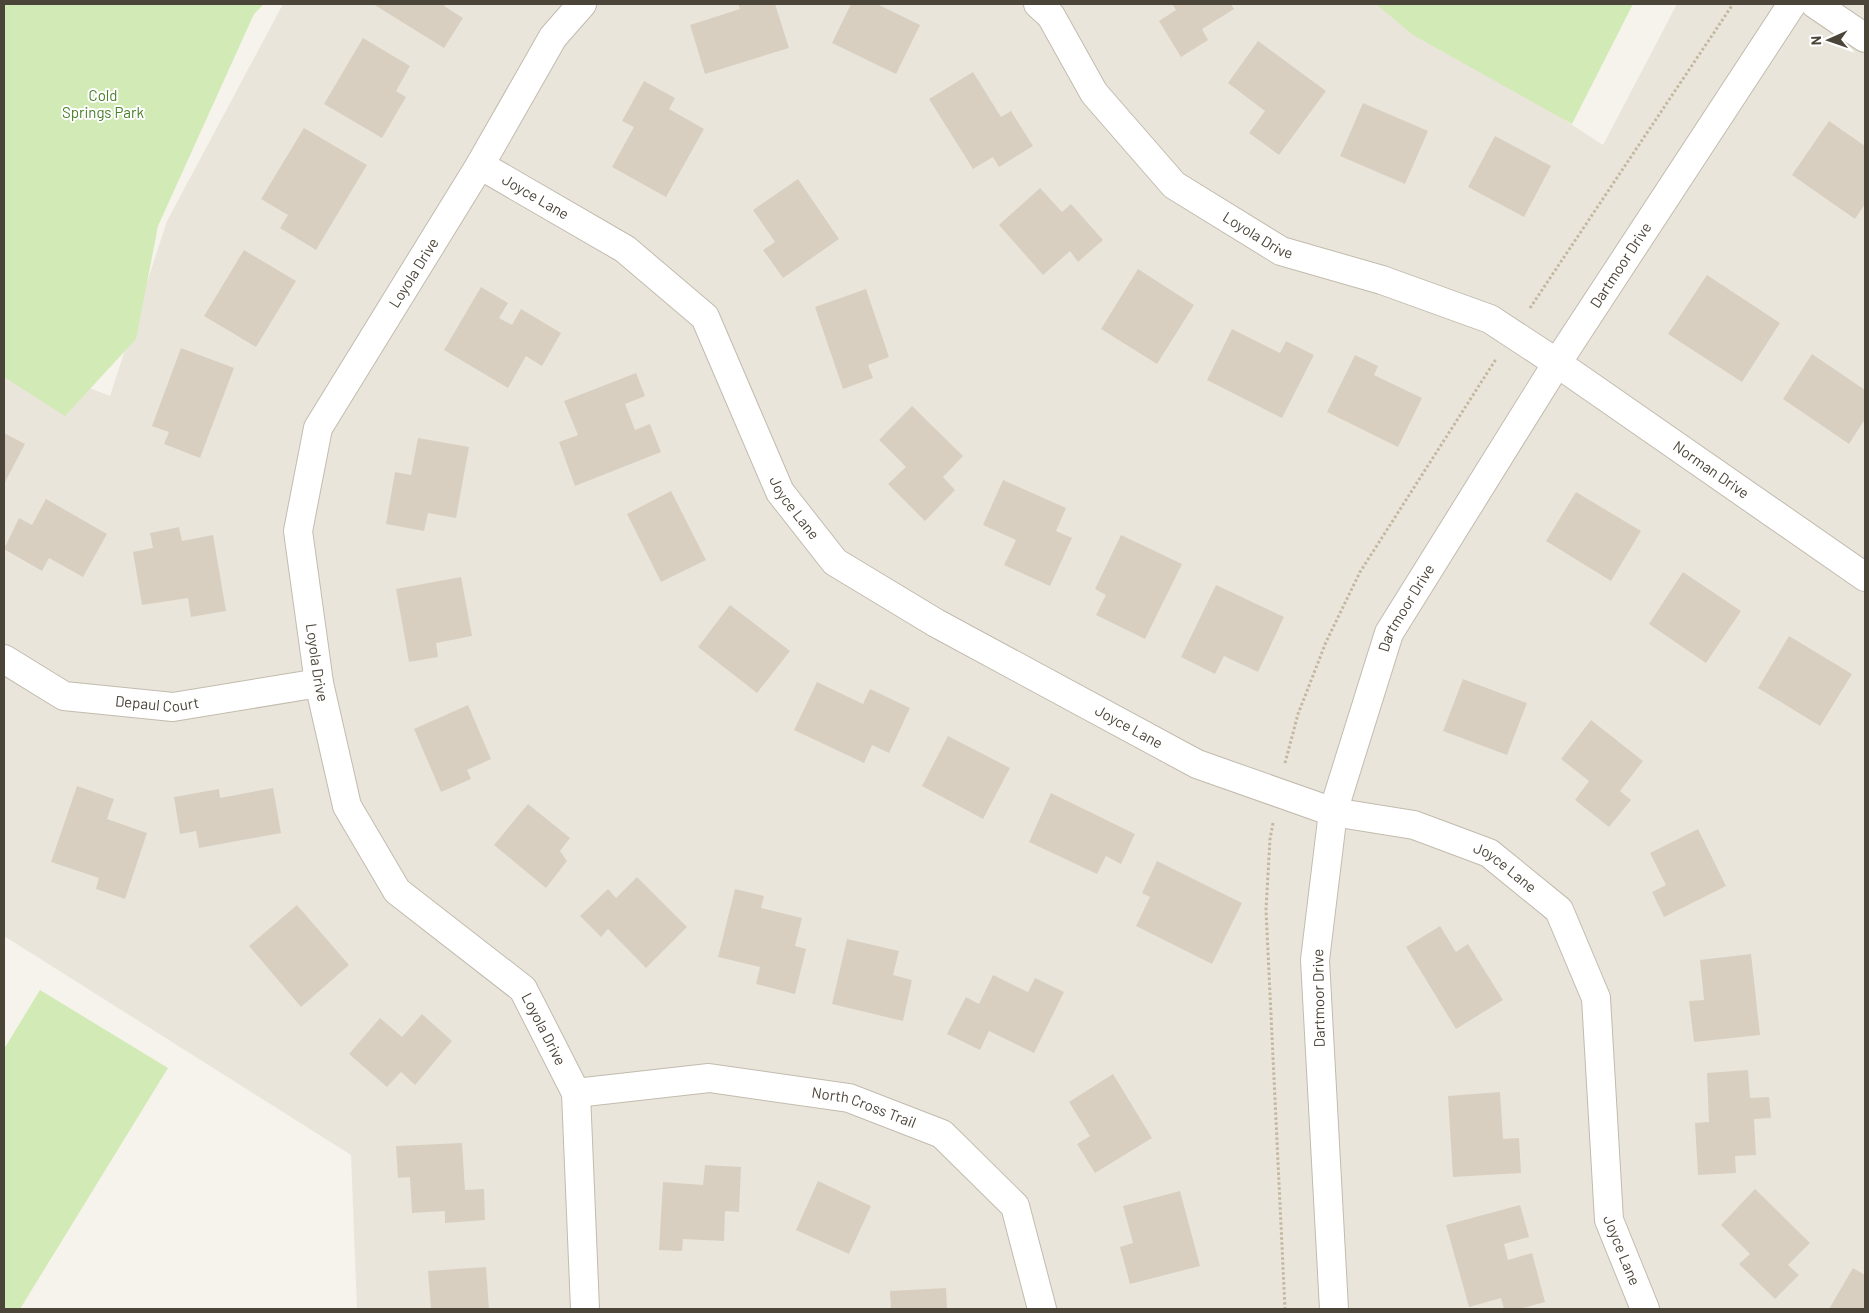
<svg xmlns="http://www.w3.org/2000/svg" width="1869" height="1313" font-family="Barlow,sans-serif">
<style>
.residential{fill:#eae5da}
.green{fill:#d2eab5}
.building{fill:#d8cfc1}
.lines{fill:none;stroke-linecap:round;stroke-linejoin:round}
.minor-casing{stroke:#c2bbae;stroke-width:30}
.path{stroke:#c4b79f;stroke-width:3;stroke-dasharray:2.5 2.5;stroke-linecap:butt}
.minor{stroke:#fff;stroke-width:28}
.labels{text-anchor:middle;stroke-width:4;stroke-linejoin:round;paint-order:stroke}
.park-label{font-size:15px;fill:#4a7f2a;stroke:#fff}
.street-label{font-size:15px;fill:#4b4439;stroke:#fff}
</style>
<rect width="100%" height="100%" fill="#f6f3ec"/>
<path class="residential" d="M283 4H1387L1603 145 1677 4H1865V1309H357L351 1155 4 936V355L110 396 167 221Z"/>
<path class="green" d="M4 4H264L254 14 158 226 136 339 65 416 4 377Z
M1376 4H1633L1572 124 1413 35Z
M40 990 168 1068 20 1309H4V1049Z"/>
<path class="building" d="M373 4H446L444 6 463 18 444 48Z
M738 4H775L789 48 705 74 690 25 740 9Z
M851 4H877L920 25 896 74 832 43Z
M1172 4H1231L1234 9 1202 29 1208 40 1181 57 1159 21 1176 10Z
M363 38 410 66 396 91 406 97 382 138 324 104Z
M1258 41 1326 91 1279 155 1249 133 1265 111 1228 83Z
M973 72 1001 117 1011 111 1033 146 999 167 993 157 973 169 929 99Z
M644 81 675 98 669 109 704 129 666 197 612 167 634 127 622 121Z
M1363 103 1428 131 1405 184 1340 156Z
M1829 121 1865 146V204L1855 219 1792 175Z
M304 128 367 165 316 250 280 228 288 215 261 199Z
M1495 136 1551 166 1524 217 1468 187Z
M798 179 839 239 783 278 763 250 775 242 753 210Z
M1040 188 1062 212 1071 204 1103 240 1078 262 1070 251 1043 275 999 225Z
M244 250 296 281 256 347 204 316Z
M1138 269 1194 305 1157 364 1101 329Z
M1707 275 1780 323 1742 382 1668 334Z
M481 287 508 303 499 318 512 325 521 309 561 333 542 366 526 356 508 388 444 350Z
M866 289 889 357 868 365 873 378 843 389 815 307Z
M1232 329 1280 353 1286 341 1314 355 1282 418 1207 380Z
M181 348 234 368 200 458 164 444 169 432 152 426Z
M1812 354 1865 390V419L1849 444 1783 399Z
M1355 355 1378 366 1374 375 1422 398 1398 447 1327 412Z
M636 373 645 396 625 404 635 430 650 424 661 452 575 486 559 442 578 435 564 401Z
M912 406 963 456 943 477 955 490 925 521 888 484 906 467 879 440Z
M4 433 25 444 4 484Z
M418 438 469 447 456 518 428 513 424 531 386 524 395 472 411 475Z
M1003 480 1066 508 1056 531 1072 538 1050 586 1004 565 1016 540 983 525Z
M671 491 706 560 661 582 627 514Z
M1576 492 1641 531 1611 581 1546 541Z
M46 499 107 534 83 577 49 558 42 571 4 549 19 518 32 525Z
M179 527 182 541 213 535 226 611 191 617 188 598 142 605 133 552 153 548 150 533Z
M1121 535 1182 564 1145 639 1096 615 1106 595 1095 589Z
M1683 572 1741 611 1706 663 1649 624Z
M461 577 472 636 436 643 438 657 409 662 396 589Z
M1216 585 1284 617 1258 672 1224 656 1215 674 1181 657Z
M730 605 790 651 757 693 698 647Z
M1789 636 1852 674 1820 726 1758 688Z
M1463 679 1527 703 1507 755 1443 731Z
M817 682 863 704 870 689 910 708 889 753 872 745 864 763 794 730Z
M468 705 491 759 467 770 471 779 441 792 414 729Z
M1591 720 1643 761 1620 791 1631 800 1609 827 1575 800 1589 781 1561 759Z
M948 736 1010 768 983 819 922 786Z
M77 786 114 799 107 819 147 833 125 899 96 889 99 878 51 862Z
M273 788 281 833 199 848 196 831 180 834 174 797 219 789 220 798Z
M1051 793 1135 834 1121 864 1106 856 1097 874 1029 842Z
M528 804 570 838 560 851 567 861 546 888 494 845Z
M1698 829 1726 886 1664 917 1652 892 1666 885 1650 853Z
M1157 861 1242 903 1212 964 1136 926 1150 897 1142 893Z
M637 877 687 927 646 968 608 929 601 937 580 916 608 889 616 898Z
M735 889 764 896 761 908 802 918 795 946 806 949 795 994 756 984 760 967 718 957Z
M297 905 349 965 301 1007 249 946Z
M1440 926 1456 952 1468 944 1503 1000 1456 1029 1406 947Z
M847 939 899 951 893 975 912 980 903 1021 832 1004Z
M1751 954 1760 1035 1694 1042 1689 1001 1704 1000 1700 960Z
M993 975 1028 992 1035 978 1064 992 1034 1053 989 1031 980 1050 947 1034 966 997 979 1004Z
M422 1014 452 1041 415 1085 401 1072 387 1087 349 1054 380 1018 402 1037Z
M1748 1070 1750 1098 1769 1097 1771 1118 1754 1119 1756 1155 1735 1156 1736 1173 1698 1175 1695 1123 1709 1122 1707 1073Z
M1113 1074 1152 1138 1095 1173 1077 1144 1090 1136 1069 1102Z
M1500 1092 1503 1139 1519 1138 1521 1173 1453 1177 1448 1096Z
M462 1143 465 1190 484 1189 485 1220 445 1223V1211L412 1213 410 1177 398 1178 396 1146Z
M705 1165 741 1167 739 1212 725 1211 724 1241 683 1239 682 1251 659 1250 663 1182 703 1185Z
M818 1181 871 1206 849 1254 796 1230Z
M1755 1189 1810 1243 1788 1265 1799 1275 1775 1299 1739 1264 1750 1254 1721 1225Z
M1180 1191 1200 1266 1130 1284 1120 1247 1133 1243 1123 1206Z
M1520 1205 1529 1237 1504 1244 1508 1260 1532 1253 1545 1302 1519 1309H1504L1501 1298 1469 1307 1446 1225Z
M486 1267 489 1309H431L428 1271Z
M1853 1268 1865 1275V1309H1829Z
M946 1288 947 1309H891L890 1291Z"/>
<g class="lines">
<defs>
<g id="minor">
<path id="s1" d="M582 4 553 37 480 165 318 428 298 531 319 683 347 806 397 891 523 989 576 1093 585 1309"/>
<path id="s2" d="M1038 4 1051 16 1094 93 1174 185 1281 251 1382 280 1490 319 1557 363 1865 577"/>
<path d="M1815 4 1865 38"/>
<path id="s3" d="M480 165 625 249 705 317 780 492 835 562 936 623 1197 764 1333 812 1414 825 1489 853 1559 910 1596 998 1609 1220 1645 1309"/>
<path id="s4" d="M4 659 64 696 173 707 319 683"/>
<path id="s5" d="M576 1093 709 1078 849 1098 942 1134 1015 1206 1042 1309"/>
<path id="s6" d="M1334 1309 1315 960 1333 812 1389 633 1557 363 1792 4"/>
</g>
</defs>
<use href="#minor" class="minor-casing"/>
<path class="path" d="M1530 308 1733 4
M1285 763 1298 714 1326 642 1360 572 1496 359
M1273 823 1270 839 1266 910 1285 1309"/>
<use href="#minor" class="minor"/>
</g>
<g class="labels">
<g class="park-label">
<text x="103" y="101">Cold<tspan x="103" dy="17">Springs Park</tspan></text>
</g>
<g class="street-label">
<text dy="5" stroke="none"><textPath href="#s3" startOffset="64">Joyce Lane</textPath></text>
<text dy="5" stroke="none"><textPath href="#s2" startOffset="326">Loyola Drive</textPath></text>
<text dy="5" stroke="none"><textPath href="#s6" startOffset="1121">Dartmoor Drive</textPath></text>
<text transform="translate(414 273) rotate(-58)" y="5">Loyola Drive</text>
<text dy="5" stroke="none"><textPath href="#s2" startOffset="841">Norman Drive</textPath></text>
<text dy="5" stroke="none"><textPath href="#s3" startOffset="484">Joyce Lane</textPath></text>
<text dy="5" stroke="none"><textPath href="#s6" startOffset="716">Dartmoor Drive</textPath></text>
<text dy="5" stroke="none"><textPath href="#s1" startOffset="738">Loyola Drive</textPath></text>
<text dy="5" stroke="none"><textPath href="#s4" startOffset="164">Depaul Court</textPath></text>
<text dy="5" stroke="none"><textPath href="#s3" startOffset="889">Joyce Lane</textPath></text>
<text dy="5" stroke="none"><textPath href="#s3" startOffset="1294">Joyce Lane</textPath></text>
<text transform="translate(1319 998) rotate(-91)" y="5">Dartmoor Drive</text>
<text dy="5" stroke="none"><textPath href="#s1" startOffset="1188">Loyola Drive</textPath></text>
<text dy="5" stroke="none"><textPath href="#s5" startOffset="292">North Cross Trail</textPath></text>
<text dy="5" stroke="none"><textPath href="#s3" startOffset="1714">Joyce Lane</textPath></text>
</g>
</g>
<rect width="1869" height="1313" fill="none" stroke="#4b4439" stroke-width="10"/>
<g transform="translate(1829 40) rotate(268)" stroke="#ffffff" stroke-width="4" paint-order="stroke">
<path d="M0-4L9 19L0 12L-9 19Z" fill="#4b4439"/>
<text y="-8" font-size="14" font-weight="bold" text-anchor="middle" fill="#4b4439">N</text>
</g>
</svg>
